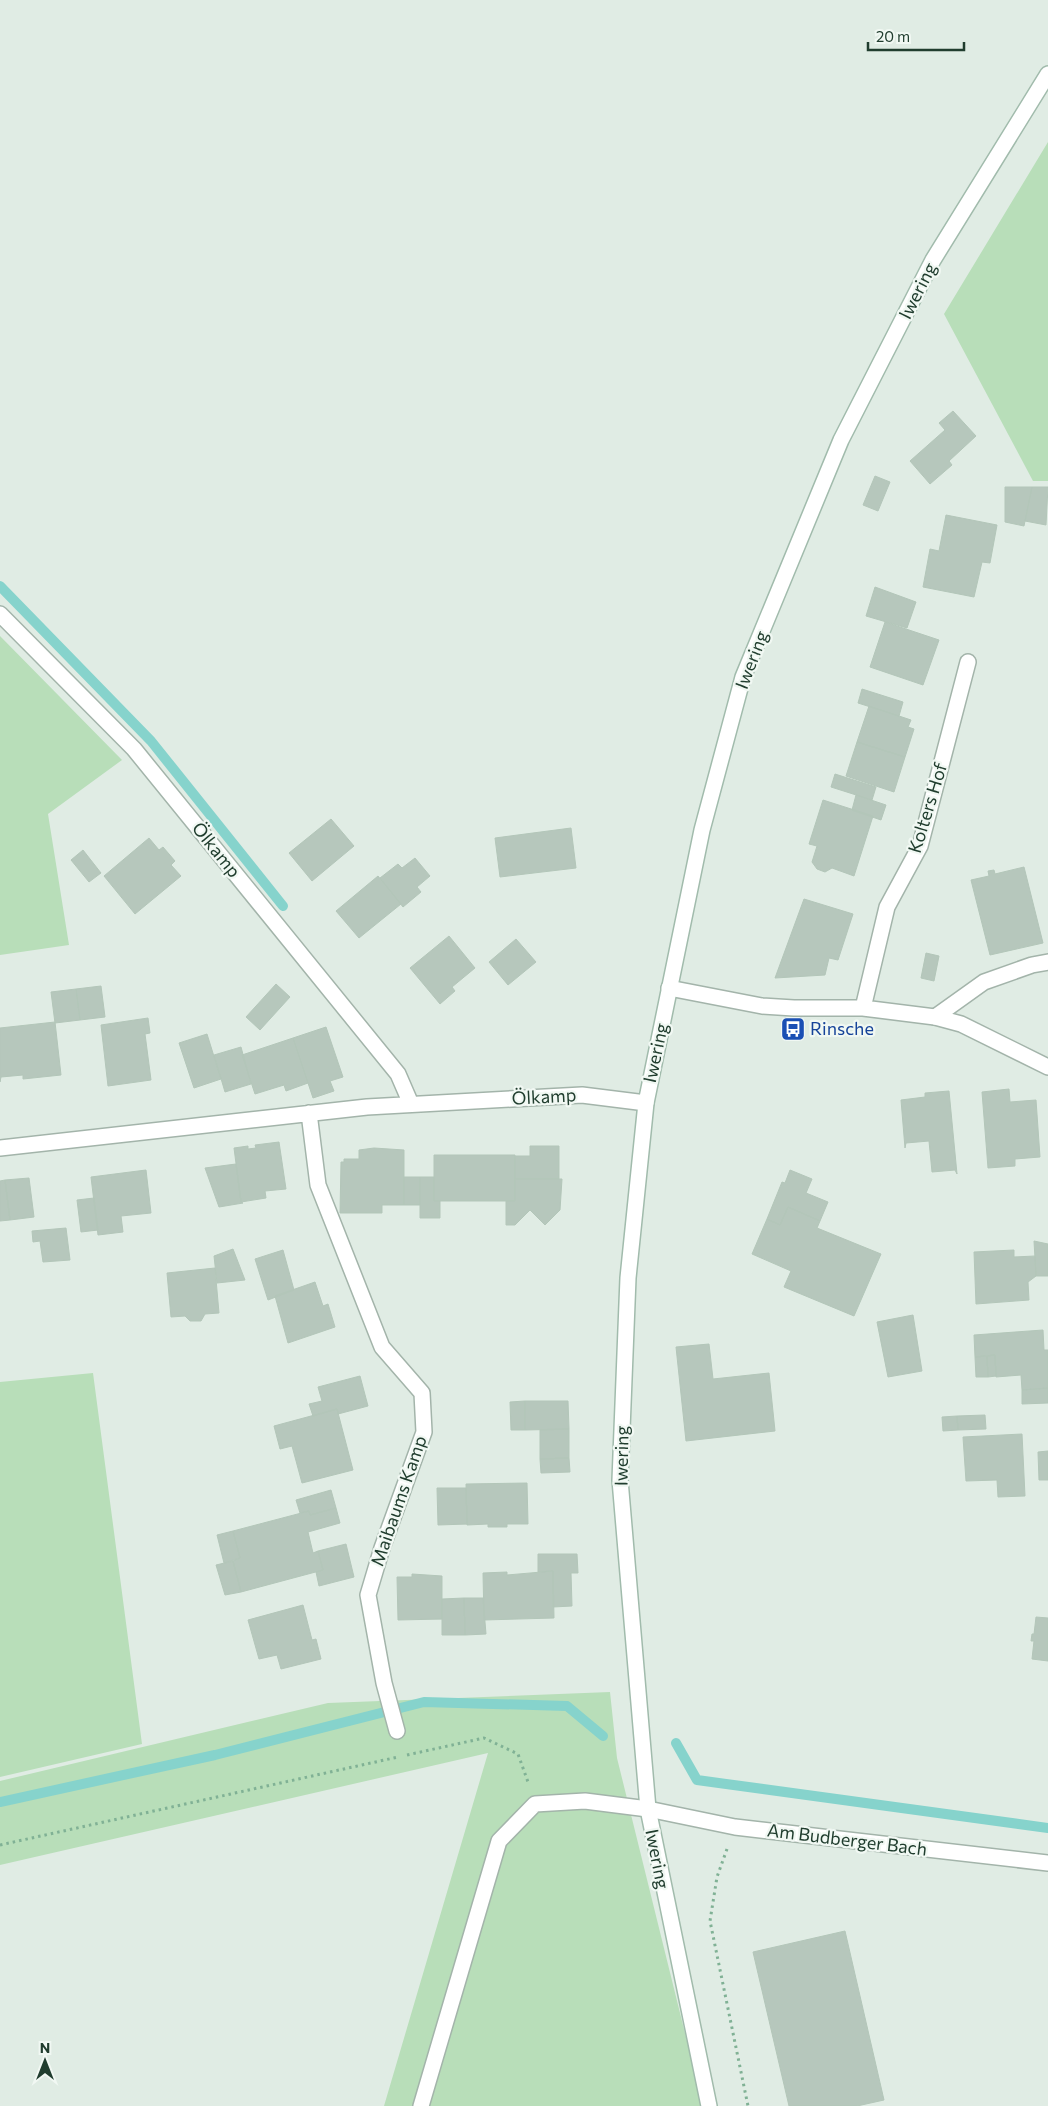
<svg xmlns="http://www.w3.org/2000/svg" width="1048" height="2106" font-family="Commissioner,sans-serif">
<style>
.green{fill:#b8deb9}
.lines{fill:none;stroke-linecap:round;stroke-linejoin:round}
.stream{stroke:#86d3cc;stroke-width:10}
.building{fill:#b6c7bc;stroke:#b3c6b9}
.lane-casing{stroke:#a3b4aa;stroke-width:18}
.street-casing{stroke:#a3b4aa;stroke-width:18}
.secondary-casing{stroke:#a1bbac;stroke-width:18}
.path{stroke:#80b195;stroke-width:3;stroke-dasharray:2.5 4;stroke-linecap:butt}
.lane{stroke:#fff;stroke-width:15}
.street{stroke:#fff;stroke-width:15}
.secondary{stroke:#fff;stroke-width:15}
.labels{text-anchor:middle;stroke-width:4.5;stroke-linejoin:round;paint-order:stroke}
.street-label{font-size:18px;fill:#203d2e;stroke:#f1f8f3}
.transit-label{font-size:18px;fill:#164399;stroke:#f1f8f3;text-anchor:start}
</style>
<rect width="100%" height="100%" fill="#e0ece4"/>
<path class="green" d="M1048 142V481H1033L944 314Z
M0 636 122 760 48 814 69 945 0 955Z
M93 1373 142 1744 0 1777V1382Z
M610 1692 617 1758 703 2106H384L488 1753 0 1865V1781L328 1703Z"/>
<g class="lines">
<path class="stream" d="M0 586 151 741 283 906
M676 1743 697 1780 1048 1828
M0 1802 215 1755 424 1702 567 1706 603 1736"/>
</g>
<path class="building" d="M953 411 976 436 949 461 952 465 930 484 910 461 945 430 939 423Z
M875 476 890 482 878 511 863 505Z
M1005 487H1032L1024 526 1005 522Z
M1032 487H1048L1046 525 1025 521Z
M946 515 997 525 990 563 982 562 974 597 923 587 930 549 939 551Z
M875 587 916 602 907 628 866 616Z
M885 622 939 640 923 685 870 667Z
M862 689 903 702 899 716 858 703Z
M869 706 911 720 908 727 914 729 905 757 857 742Z
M857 742 905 757 894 792 846 776Z
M835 774 876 787 872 800 831 787Z
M856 795 886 805 881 820 852 810Z
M823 800 873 816 854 876 832 868 825 872 817 869 812 862 817 846 809 844Z
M331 819 354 846 312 881 289 853Z
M571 828 576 868 500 877 495 838Z
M149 838 159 850 163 847 175 861 171 865 181 876 135 914 104 876Z
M83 850 101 873 89 882 71 860Z
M415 858 430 876 417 887 421 892 403 907 380 878 398 864 402 868Z
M1024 867 1043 943 990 955 971 880 989 876 988 871 994 870 995 874Z
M378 876 401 904 359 938 336 911Z
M804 899 853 914 838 960 829 958 825 975 775 978Z
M449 936 475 968 452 987 455 991 440 1004 410 968Z
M516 939 536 962 508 985 489 962Z
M926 953 939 956 934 981 921 978Z
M276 984 290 997 260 1030 246 1017Z
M101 986 105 1017 80 1020 76 989Z
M76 989 80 1020 55 1023 51 992Z
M148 1018 150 1033 145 1034 151 1080 108 1086 101 1025Z
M55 1022 61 1075 23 1079V1075L1 1077 0 1082V1028Z
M326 1027 343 1077 330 1081 334 1091 313 1098 293 1038Z
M207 1034 221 1079 194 1088 179 1043Z
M293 1038 308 1083 286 1091 284 1085 255 1094 242 1055Z
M241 1047 251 1084 225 1092 214 1055Z
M1009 1089 1010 1102 1036 1100 1040 1157 1015 1159V1166L988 1168 982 1092Z
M949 1091 957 1174 955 1170 932 1172 929 1141 906 1143 905 1148 901 1100 925 1097V1093Z
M279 1142 286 1189 265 1191 266 1198 241 1202 234 1148 248 1146V1149L256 1148 255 1145Z
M530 1146H559V1179H515V1156H530Z
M374 1148 404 1150V1205H382V1213H340L341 1162H344V1159H359V1150Z
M434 1155H515V1201H434Z
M236 1164 241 1202 243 1203 219 1207 205 1168Z
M146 1170 151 1213 121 1216 123 1232 98 1235 91 1177Z
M790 1170 812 1179 806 1193 828 1202 820 1221 788 1207 780 1225 767 1219 782 1182 785 1183Z
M404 1177H420V1205H404Z
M420 1177H434V1201H440V1218H420Z
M29 1178 34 1217 10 1220 5 1180Z
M515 1179H562L560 1210 545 1225 530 1210 515 1225H506V1201H515Z
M5 1180 10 1220 0 1221V1181Z
M94 1198 98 1230 81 1232 77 1200Z
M788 1207 820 1221 817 1228 881 1254 854 1316 784 1287 791 1271 752 1254 767 1219 780 1225Z
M66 1228 70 1260 43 1262 40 1241 33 1242 32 1231Z
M1034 1241 1048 1244V1276H1036Z
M233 1249 245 1280 217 1283 214 1256Z
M283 1250 294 1290 268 1300 255 1259Z
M1014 1250V1257L1035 1256 1036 1276 1028 1282 1029 1300 976 1304 974 1252Z
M215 1268 219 1313 205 1314 201 1321H190L185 1316 171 1317 167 1273Z
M315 1282 323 1306 328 1304 335 1327 288 1343 275 1296Z
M913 1315 922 1371 888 1377 877 1322Z
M1043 1330 1044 1350H1048V1388L1022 1390 1021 1375 996 1377 995 1355 975 1357 974 1335Z
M709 1344 713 1379 769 1373 775 1431 686 1441 676 1347Z
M995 1355 996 1376 988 1377 987 1356Z
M987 1356 988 1377H976L975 1357Z
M360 1376 368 1406 338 1414 337 1409 313 1416 309 1404 322 1401 318 1387Z
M1048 1388V1403L1022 1404V1390Z
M525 1401V1430H511L510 1402Z
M525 1401H568L569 1429 525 1430Z
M337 1409 353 1470 302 1483 292 1446 280 1449 274 1426Z
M985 1415 986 1429 958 1430 957 1416Z
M957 1416 958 1430 943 1431 942 1417Z
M569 1429V1458L540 1459V1430Z
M1022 1434 1025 1496 998 1497 997 1480 966 1481 963 1437Z
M1048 1451V1480H1039L1038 1452Z
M569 1458 570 1472 541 1473 540 1459Z
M527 1483 528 1524H507V1527H488V1524L467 1525 466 1484Z
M437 1488H466L467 1524 438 1525Z
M331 1490 336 1508 310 1515 309 1511 300 1513 296 1500Z
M336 1508 340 1523 308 1532 313 1553 318 1551 323 1570 241 1592 233 1561 240 1558 233 1531 309 1511 310 1515Z
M233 1531 240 1558 224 1563 217 1535Z
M346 1544 354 1577 319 1586 316 1572 323 1570 318 1551Z
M538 1554H577L578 1573H571L572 1606 553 1607V1571L538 1572Z
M233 1561 241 1592 225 1595 216 1565Z
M553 1571 554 1618 484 1620 483 1573 507 1572V1575Z
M412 1574 442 1576V1619L398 1620 397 1577H412Z
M464 1598 465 1635H442V1599Z
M464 1598H483L486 1634 465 1635Z
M303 1605 312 1640 316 1639 321 1659 281 1669 277 1655 259 1659 248 1620Z
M1036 1617 1048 1618V1661L1032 1659 1034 1641H1031L1032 1634H1034Z
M845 1931 884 2100 857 2106H789L753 1952Z"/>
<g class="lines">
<defs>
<path id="lane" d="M935 1017 984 982 1032 965 1048 962"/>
<path id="street" d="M0 614 134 749 398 1074 411 1104
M669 988 762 1006 794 1008H863L935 1017 961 1024 1048 1067
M863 1008 887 907 920 846 968 662
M309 1113 318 1185 382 1347 422 1393 424 1432 382 1548 368 1595 384 1683 397 1731
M0 1148 367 1107 582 1095 646 1103
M421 2106 499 1841 535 1804 585 1801 648 1809 735 1827 1048 1863"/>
<path id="secondary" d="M709 2106 648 1809 620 1480 628 1278 646 1103 702 830 743 677 841 440 933 260 1048 74"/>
</defs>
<use href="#lane" class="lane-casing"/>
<use href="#street" class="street-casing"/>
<use href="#secondary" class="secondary-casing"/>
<path class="path" d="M407 1755 484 1738 518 1754 528 1782
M0 1845 398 1757
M727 1849 717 1877 710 1921 748 2106"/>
<use href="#lane" class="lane"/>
<use href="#street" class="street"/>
<use href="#secondary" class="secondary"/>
</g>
<defs>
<symbol id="bus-square" viewBox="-11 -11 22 22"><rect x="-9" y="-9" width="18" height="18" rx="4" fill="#1a4fb4" stroke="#f1f8f3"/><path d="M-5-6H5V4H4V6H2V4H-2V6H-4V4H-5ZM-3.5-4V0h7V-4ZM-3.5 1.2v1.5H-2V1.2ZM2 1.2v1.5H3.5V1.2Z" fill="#fff"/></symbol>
</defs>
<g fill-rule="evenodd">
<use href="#bus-square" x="779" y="1015" width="28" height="28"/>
</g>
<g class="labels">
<g class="street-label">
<text transform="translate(918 291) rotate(-63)" y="6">Iwering</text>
<text transform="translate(752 660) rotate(-69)" y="6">Iwering</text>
<text transform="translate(928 808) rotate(-73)" y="6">Kolters Hof</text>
<text transform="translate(216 850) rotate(51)" y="6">Ölkamp</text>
<text transform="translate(656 1053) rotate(-78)" y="6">Iwering</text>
<text transform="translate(544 1097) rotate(-3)" y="6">Ölkamp</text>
<text transform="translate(622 1456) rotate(-89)" y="6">Iwering</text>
<text transform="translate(399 1501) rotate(-71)" y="6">Maibaums Kamp</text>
<text transform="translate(847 1840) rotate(7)" y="6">Am Budberger Bach</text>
<text transform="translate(657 1859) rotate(79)" y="6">Iwering</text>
</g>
<g class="transit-label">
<text x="810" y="1035">Rinsche</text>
</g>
</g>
<g transform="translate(45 2061)" stroke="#f1f8f3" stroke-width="4" paint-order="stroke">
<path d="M0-4L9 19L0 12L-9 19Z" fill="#203d2e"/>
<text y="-8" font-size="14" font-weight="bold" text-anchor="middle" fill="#203d2e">N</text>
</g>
<path d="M868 42v8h96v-8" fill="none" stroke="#203d2e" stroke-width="2.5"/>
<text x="876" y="42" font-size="15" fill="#203d2e" stroke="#f1f8f3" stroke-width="4" paint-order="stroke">20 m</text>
</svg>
